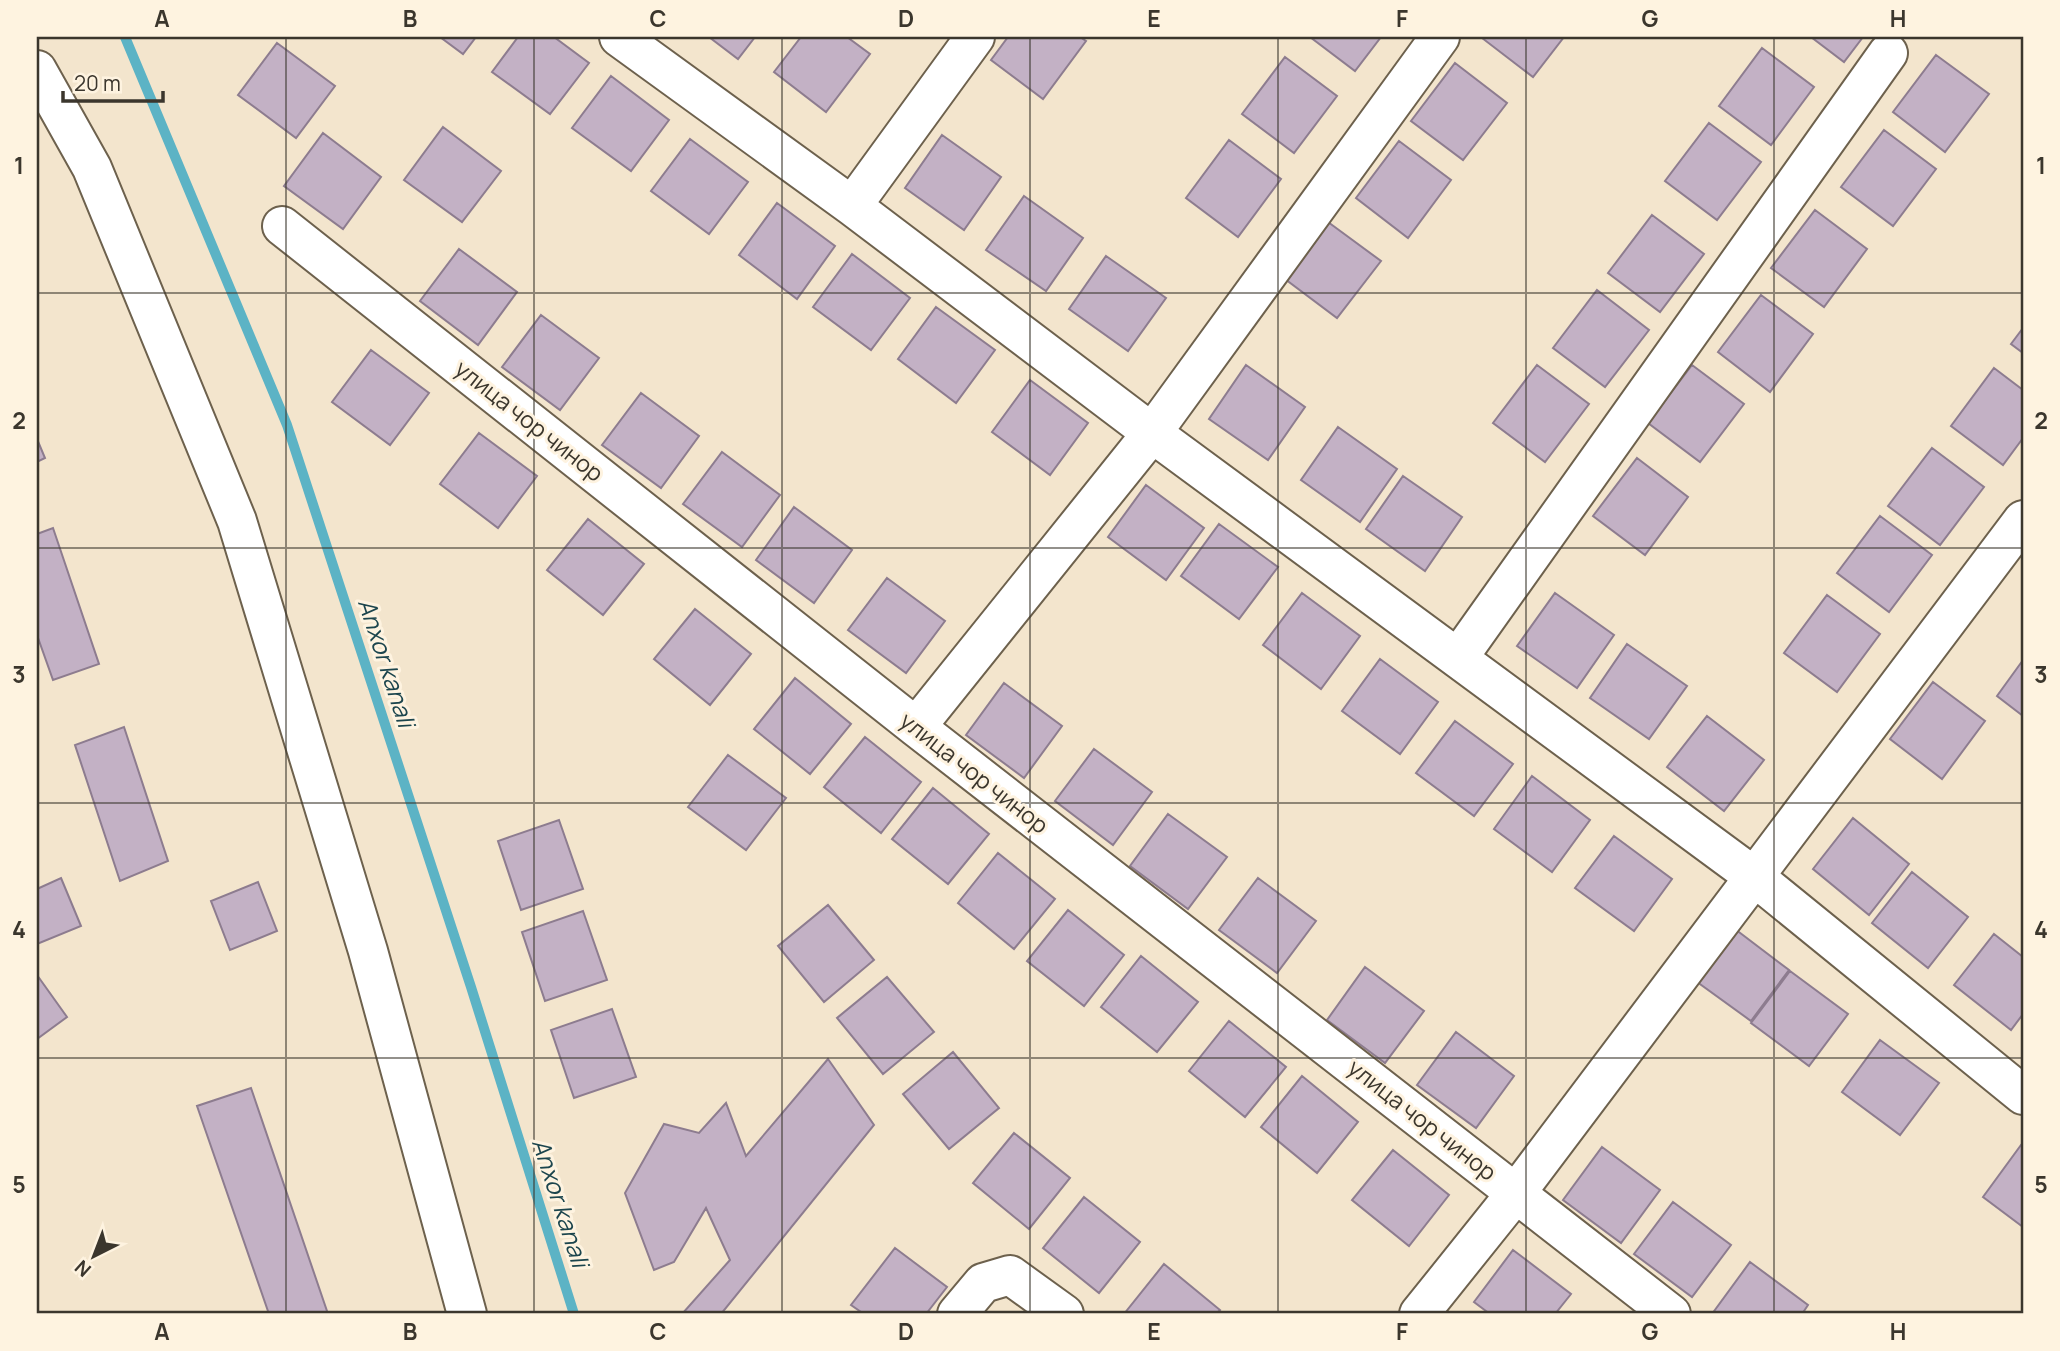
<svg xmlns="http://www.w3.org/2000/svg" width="2060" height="1351" font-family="Manrope,sans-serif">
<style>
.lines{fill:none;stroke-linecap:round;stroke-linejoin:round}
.stream{stroke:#5cb3c5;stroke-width:10}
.building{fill:#c3b1c5;stroke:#8d7c8f;stroke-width:2}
.minor-casing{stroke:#6d614d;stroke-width:42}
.minor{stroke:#fff;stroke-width:38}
.grid{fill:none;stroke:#3b362d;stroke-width:2;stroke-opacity:0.55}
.labels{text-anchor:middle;stroke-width:6;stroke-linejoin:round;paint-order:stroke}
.street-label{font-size:23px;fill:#3b362d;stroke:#fef3e0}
.water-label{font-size:24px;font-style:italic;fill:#1c454d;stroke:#fef3e0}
.neatline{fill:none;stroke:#3b362d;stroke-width:2.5}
.grid-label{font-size:23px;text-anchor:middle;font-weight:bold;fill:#3b362d}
</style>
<rect width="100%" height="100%" fill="#f3e5cd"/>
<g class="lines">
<path class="stream" d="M125 37 287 425 471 987 574 1314"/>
</g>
<path class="building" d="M440 37H476L463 54Z
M518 37H554L589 63 550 114 492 72Z
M709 37H755L738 59Z
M801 37H847L870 54 826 112 774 72Z
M1008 37H1080L1086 41 1043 99 991 60Z
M1310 37H1381L1355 71Z
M1483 37H1564L1533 77 1482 38Z
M1811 37H1863L1844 62Z
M277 43 335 86 296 138 238 95Z
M1762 48 1814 87 1771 145 1719 106Z
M1936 55 1989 94 1945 152 1893 112Z
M1285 57 1337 96 1294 153 1242 114Z
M1455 63 1507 103 1463 160 1411 121Z
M611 76 669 120 631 171 572 128Z
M1709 123 1761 162 1717 220 1665 181Z
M443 127 501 171 462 222 404 180Z
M1884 130 1936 169 1893 226 1841 187Z
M323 133 381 177 343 229 284 186Z
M942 135 1001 177 964 230 905 188Z
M690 139 748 182 709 234 651 191Z
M1229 140 1281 179 1238 237 1186 198Z
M1399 141 1451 180 1408 238 1356 198Z
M1024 196 1083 238 1046 291 986 250Z
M777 203 835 246 797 299 739 255Z
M1815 210 1867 249 1824 307 1771 268Z
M1652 215 1704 254 1660 312 1608 273Z
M1328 222 1381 261 1337 318 1285 279Z
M459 249 517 292 478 345 420 301Z
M852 254 910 298 871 350 813 307Z
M1106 256 1166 298 1128 351 1069 309Z
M1597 290 1649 330 1605 387 1553 348Z
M1761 295 1813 334 1770 392 1718 352Z
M936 307 995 350 956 403 898 359Z
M541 315 599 358 560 410 502 367Z
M2023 328V353L2011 344Z
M371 350 429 393 390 445 332 402Z
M1246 365 1305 407 1268 460 1209 419Z
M1537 365 1589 404 1545 462 1493 423Z
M1692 365 1744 404 1700 462 1648 423Z
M1994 368 2023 390V438L2003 465 1951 426Z
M1030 380 1088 423 1050 475 992 432Z
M641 393 699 436 661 488 602 445Z
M1338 427 1397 469 1360 522 1301 480Z
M479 433 537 476 498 528 440 484Z
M37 439 45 458 37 462Z
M1932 448 1984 487 1940 545 1888 506Z
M722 452 780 495 742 547 683 504Z
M1637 458 1688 497 1645 555 1593 516Z
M1403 476 1462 517 1425 571 1366 529Z
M1146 485 1204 528 1166 580 1108 537Z
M794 507 852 550 814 603 756 560Z
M1880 516 1932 555 1889 612 1837 573Z
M588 519 644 564 603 615 547 570Z
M1219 524 1278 567 1239 619 1181 576Z
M53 528 99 664 53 680 37 635V534Z
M887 578 945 621 906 673 848 630Z
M1302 593 1360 636 1321 689 1263 645Z
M1555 593 1614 635 1577 688 1517 646Z
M1827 595 1880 634 1837 692 1784 653Z
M695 609 751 654 710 705 654 659Z
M1627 644 1687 686 1649 739 1590 698Z
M1380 659 1438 702 1400 754 1342 711Z
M2023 660V716L1997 696Z
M795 678 851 724 810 774 754 729Z
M1933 682 1985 721 1942 779 1890 739Z
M1004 683 1062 726 1024 778 966 735Z
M1707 716 1764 760 1724 811 1667 767Z
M1455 721 1513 764 1474 816 1416 773Z
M124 727 168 861 120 881 75 745Z
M865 737 921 782 881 833 824 787Z
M1094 749 1152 792 1113 845 1055 801Z
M728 755 786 798 746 850 688 807Z
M1532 776 1590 820 1552 872 1494 829Z
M933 788 989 834 948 884 892 839Z
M1168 814 1227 857 1188 909 1130 866Z
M1853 818 1909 864 1869 915 1813 869Z
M559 820 583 889 521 910 498 841Z
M1614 836 1672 879 1634 931 1575 888Z
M998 853 1055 899 1014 949 958 903Z
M1912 872 1968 917 1928 968 1872 923Z
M61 878 81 926 37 944V889Z
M1258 878 1316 921 1277 973 1219 930Z
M258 882 277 931 230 950 211 901Z
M828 905 874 960 824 1002 778 946Z
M1068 910 1124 955 1084 1006 1027 961Z
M583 911 607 980 545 1001 522 932Z
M1731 926 1789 970 1751 1021 1693 979Z
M1994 934 2023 957V1014L2011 1030 1954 985Z
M1141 956 1198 1002 1157 1052 1101 1007Z
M1365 967 1424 1011 1385 1063 1327 1020Z
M1790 971 1848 1014 1809 1066 1751 1023Z
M37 975 67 1017 37 1039Z
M887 977 934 1032 883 1074 837 1018Z
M612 1009 636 1077 574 1098 551 1030Z
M1229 1021 1286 1067 1245 1117 1189 1071Z
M1456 1032 1514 1076 1476 1128 1417 1085Z
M1880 1040 1939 1083 1900 1135 1842 1092Z
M953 1052 999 1108 949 1149 903 1094Z
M828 1059 874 1125 721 1314H682L730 1260 706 1208 674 1262 654 1270 625 1193 664 1124 699 1133 726 1103 746 1156Z
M1302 1076 1358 1122 1317 1173 1261 1127Z
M251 1088 328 1314H269L197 1106Z
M1014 1133 1070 1178 1029 1229 973 1183Z
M2021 1145 2023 1146V1227L1983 1197Z
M1602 1147 1660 1190 1621 1243 1563 1200Z
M1393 1150 1449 1195 1409 1246 1352 1200Z
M1084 1197 1140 1242 1099 1293 1043 1248Z
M1673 1202 1731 1245 1692 1297 1634 1254Z
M895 1248 947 1287 926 1314H864L851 1305Z
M1513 1250 1571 1294 1555 1314H1490L1474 1302Z
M1750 1262 1808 1305 1802 1314H1712Z
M1164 1264 1220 1310 1216 1314H1124Z"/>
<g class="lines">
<defs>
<path id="minor" d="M619 37 852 206 1152 433 1756 878 2023 1095
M37 70 92 168 237 521 368 951 467 1314
M852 206 975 37
M282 226 916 727 1671 1314
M1458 658 1888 53
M916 727 1152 433 1440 37
M957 1314 983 1283 1010 1275 1064 1314
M1419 1314 1516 1193 2023 520"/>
</defs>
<use href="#minor" class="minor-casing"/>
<use href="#minor" class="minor"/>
</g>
<path class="grid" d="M286 37V1314M534 37V1314M782 37V1314M1030 37V1314M1278 37V1314M1526 37V1314M1774 37V1314M37 293H2023M37 548H2023M37 803H2023M37 1058H2023"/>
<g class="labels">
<g class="street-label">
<text transform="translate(529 421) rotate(38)" y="8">улица чор чинор</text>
<text transform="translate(974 773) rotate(38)" y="8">улица чор чинор</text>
<text transform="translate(1422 1120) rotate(38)" y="8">улица чор чинор</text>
</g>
<g class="water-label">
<text transform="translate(386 663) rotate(72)" y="8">Anxor kanali</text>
<text transform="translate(560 1203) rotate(72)" y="8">Anxor kanali</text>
</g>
</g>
<rect width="2060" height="1351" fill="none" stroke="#fef3e0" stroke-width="77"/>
<g transform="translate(94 1256) rotate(222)" stroke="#fef3e0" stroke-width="5" paint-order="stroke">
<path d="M0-5L12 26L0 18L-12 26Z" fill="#3b362d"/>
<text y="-10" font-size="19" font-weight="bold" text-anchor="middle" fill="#3b362d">N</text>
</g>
<path d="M63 91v10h100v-10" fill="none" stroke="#3b362d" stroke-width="3.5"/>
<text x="74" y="91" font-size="21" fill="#3b362d" stroke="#fef3e0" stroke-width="5" paint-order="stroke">20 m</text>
<rect x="38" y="38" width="1984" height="1274" class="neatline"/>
<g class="grid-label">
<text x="162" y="27">A</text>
<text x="410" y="27">B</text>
<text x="658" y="27">C</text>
<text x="906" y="27">D</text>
<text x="1154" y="27">E</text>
<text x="1402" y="27">F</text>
<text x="1650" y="27">G</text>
<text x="1898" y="27">H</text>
<text x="19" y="174">1</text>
<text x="2041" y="174">1</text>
<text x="19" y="429">2</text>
<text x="2041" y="429">2</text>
<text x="19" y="683">3</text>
<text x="2041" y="683">3</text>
<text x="19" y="938">4</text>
<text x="2041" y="938">4</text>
<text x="19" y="1193">5</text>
<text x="2041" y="1193">5</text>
<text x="162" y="1340">A</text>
<text x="410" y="1340">B</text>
<text x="658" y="1340">C</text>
<text x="906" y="1340">D</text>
<text x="1154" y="1340">E</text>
<text x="1402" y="1340">F</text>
<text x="1650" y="1340">G</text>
<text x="1898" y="1340">H</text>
</g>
</svg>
